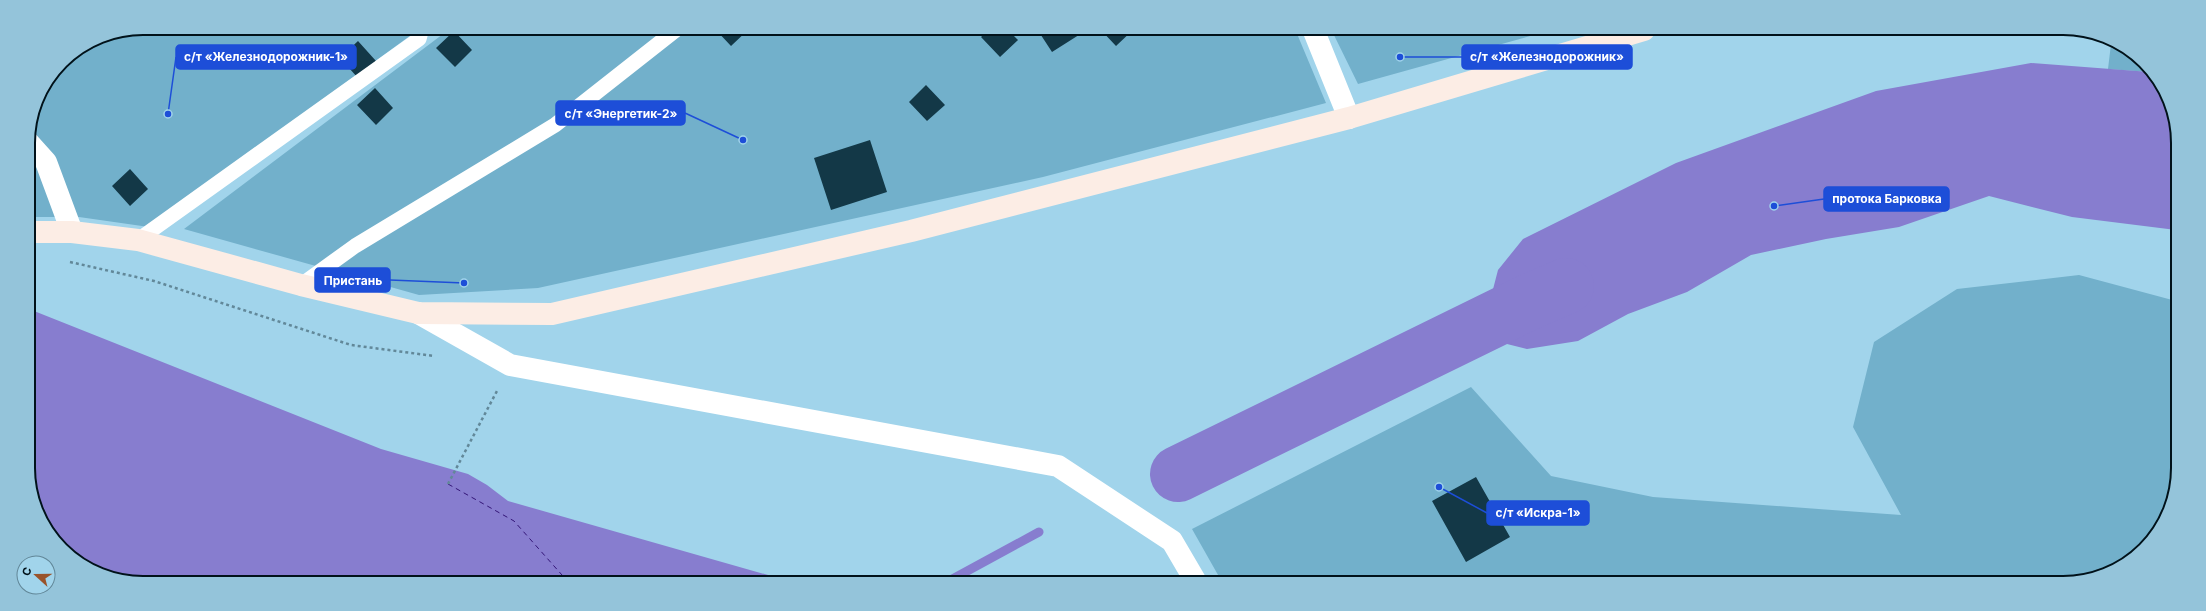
<svg xmlns="http://www.w3.org/2000/svg" width="2206" height="611" font-family="Inter,sans-serif">
<style>
.green{fill:#72b0cb}
.water{fill:#877dcf}
.lines{fill:none;stroke-linecap:round;stroke-linejoin:round}
.stream{stroke:#877dcf;stroke-width:9}
.river{stroke:#877dcf;stroke-width:56}
.ferry{stroke:#341678;stroke-width:1;stroke-dasharray:5 4;stroke-linecap:butt}
.building{fill:#133847}
.path{stroke:#628899;stroke-width:2.5;stroke-dasharray:3 3;stroke-linecap:butt}
.service{stroke:#fff;stroke-width:15}
.minor{stroke:#fff;stroke-width:22}
.secondary{stroke:#fcede5;stroke-width:22}
.rim{fill:none;stroke:#01121a;stroke-width:2}
.leader{fill:none;stroke:#1d4ed8;stroke-width:1.5}
.callout-dot{fill:#1d4ed8;stroke:#a1d4eb;stroke-width:1.5}
.callout{fill:#1d4ed8;stroke:#1d4ed8;stroke-width:1.5}
.callout-label{font-size:12px;text-anchor:middle;font-weight:bold;fill:#fff}
</style>
<rect width="100%" height="100%" fill="#a1d4eb"/>
<path class="green" d="M143 28H413L411 35 149 227 79 217H29L28 136 40 92 62 62 99 37Z
M451 28 1295 29 1326 103 1043 177 538 288 419 295 184 229Z
M1331 29 1552 30 1358 84Z
M2111 44 2144 62 2150 72 2108 69Z
M2079 275 2176 301V490L2162 526 2139 555 2107 574 2070 583 1222 582 1192 529 1471 387 1551 476 1653 497 1901 515 1853 427 1874 342 1957 289Z"/>
<path class="water" d="M2031 63 2150 72 2176 121V230L2072 217 1989 196 1899 227 1826 239 1751 255 1687 292 1628 314 1578 341 1527 349 1503 343 1491 297 1498 270 1523 239 1676 163 1876 91Z
M29 309 381 449 468 474 487 485 508 501 789 581H121L62 549 30 490Z"/>
<g class="lines">
<path class="stream" d="M947 582 1039 532"/>
<path class="river" d="M1178 474 1531 301 1566 286"/>
<path class="ferry" d="M448 484 514 521 562 575 565 581"/>
</g>
<path class="building" d="M715 29H749L731 46Z
M990 29H1007L1018 40 1000 57 981 37Z
M1037 29H1080L1082 33 1052 52Z
M1100 29H1134L1116 46Z
M454 31 472 50 455 67 436 48Z
M358 41 376 61 358 78 340 58Z
M926 85 945 105 927 121 909 102Z
M375 88 393 108 376 125 357 105Z
M870 140 887 192 831 210 814 158Z
M130 169 148 189 130 206 112 186Z
M1476 477 1510 537 1466 562 1432 501Z
M1498 576 1502 582H1487Z"/>
<g class="lines">
<path class="path" d="M70 262 154 281 351 345 434 356
M448 484 498 389"/>
<path class="service" d="M138 240 419 39 422 28
M301 285 355 246 555 125 677 29"/>
<path class="minor" d="M1313 29 1349 118
M28 142 46 162 72 232
M418 313 510 365 1058 466 1172 541 1196 582"/>
<path class="secondary" d="M29 232H72L138 240 301 285 418 313 552 314 911 231 1349 118 1644 30"/>
</g>
<path d="M0 0H2206V611H0ZM143 35H2063A108 108 0 0 1 2171 143V468A108 108 0 0 1 2063 576H143A108 108 0 0 1 35 468V143A108 108 0 0 1 143 35Z" fill="#94c4da" fill-rule="evenodd"/>
<path class="rim" d="M143 35H2063A108 108 0 0 1 2171 143V468A108 108 0 0 1 2063 576H143A108 108 0 0 1 35 468V143A108 108 0 0 1 143 35Z"/>
<path class="leader" d="M168 114L176 57M1400 57L1462 57M743 140L685 113M1774 206L1824 199M464 283L390 280M1439 487L1487 513"/>
<g class="callout-dot">
<circle cx="168" cy="114" r="4"/>
<circle cx="1400" cy="57" r="4"/>
<circle cx="743" cy="140" r="4"/>
<circle cx="1774" cy="206" r="4"/>
<circle cx="464" cy="283" r="4"/>
<circle cx="1439" cy="487" r="4"/>
</g>
<g class="callout">
<rect x="176" y="45" width="180" height="24" rx="4"/>
<rect x="1462" y="45" width="170" height="24" rx="4"/>
<rect x="556" y="101" width="129" height="24" rx="4"/>
<rect x="1824" y="187" width="125" height="24" rx="4"/>
<rect x="315" y="268" width="75" height="24" rx="4"/>
<rect x="1487" y="501" width="102" height="24" rx="4"/>
</g>
<g class="callout-label">
<text x="266" y="61">с/т «Железнодорожник-1»</text>
<text x="1547" y="61">с/т «Железнодорожник»</text>
<text x="621" y="118">с/т «Энергетик-2»</text>
<text x="1887" y="203">протока Барковка</text>
<text x="353" y="285">Пристань</text>
<text x="1538" y="517">с/т «Искра-1»</text>
</g>
<g transform="translate(36 575) rotate(291)"><circle r="19" fill="#a1d4eb" stroke="#618697"/>
<path d="M0-3L7 15L0 10L-7 15Z" fill="#99532b"/>
<text y="-6" font-size="11" font-weight="bold" text-anchor="middle" fill="#01121a">С</text>
</g>
</svg>
